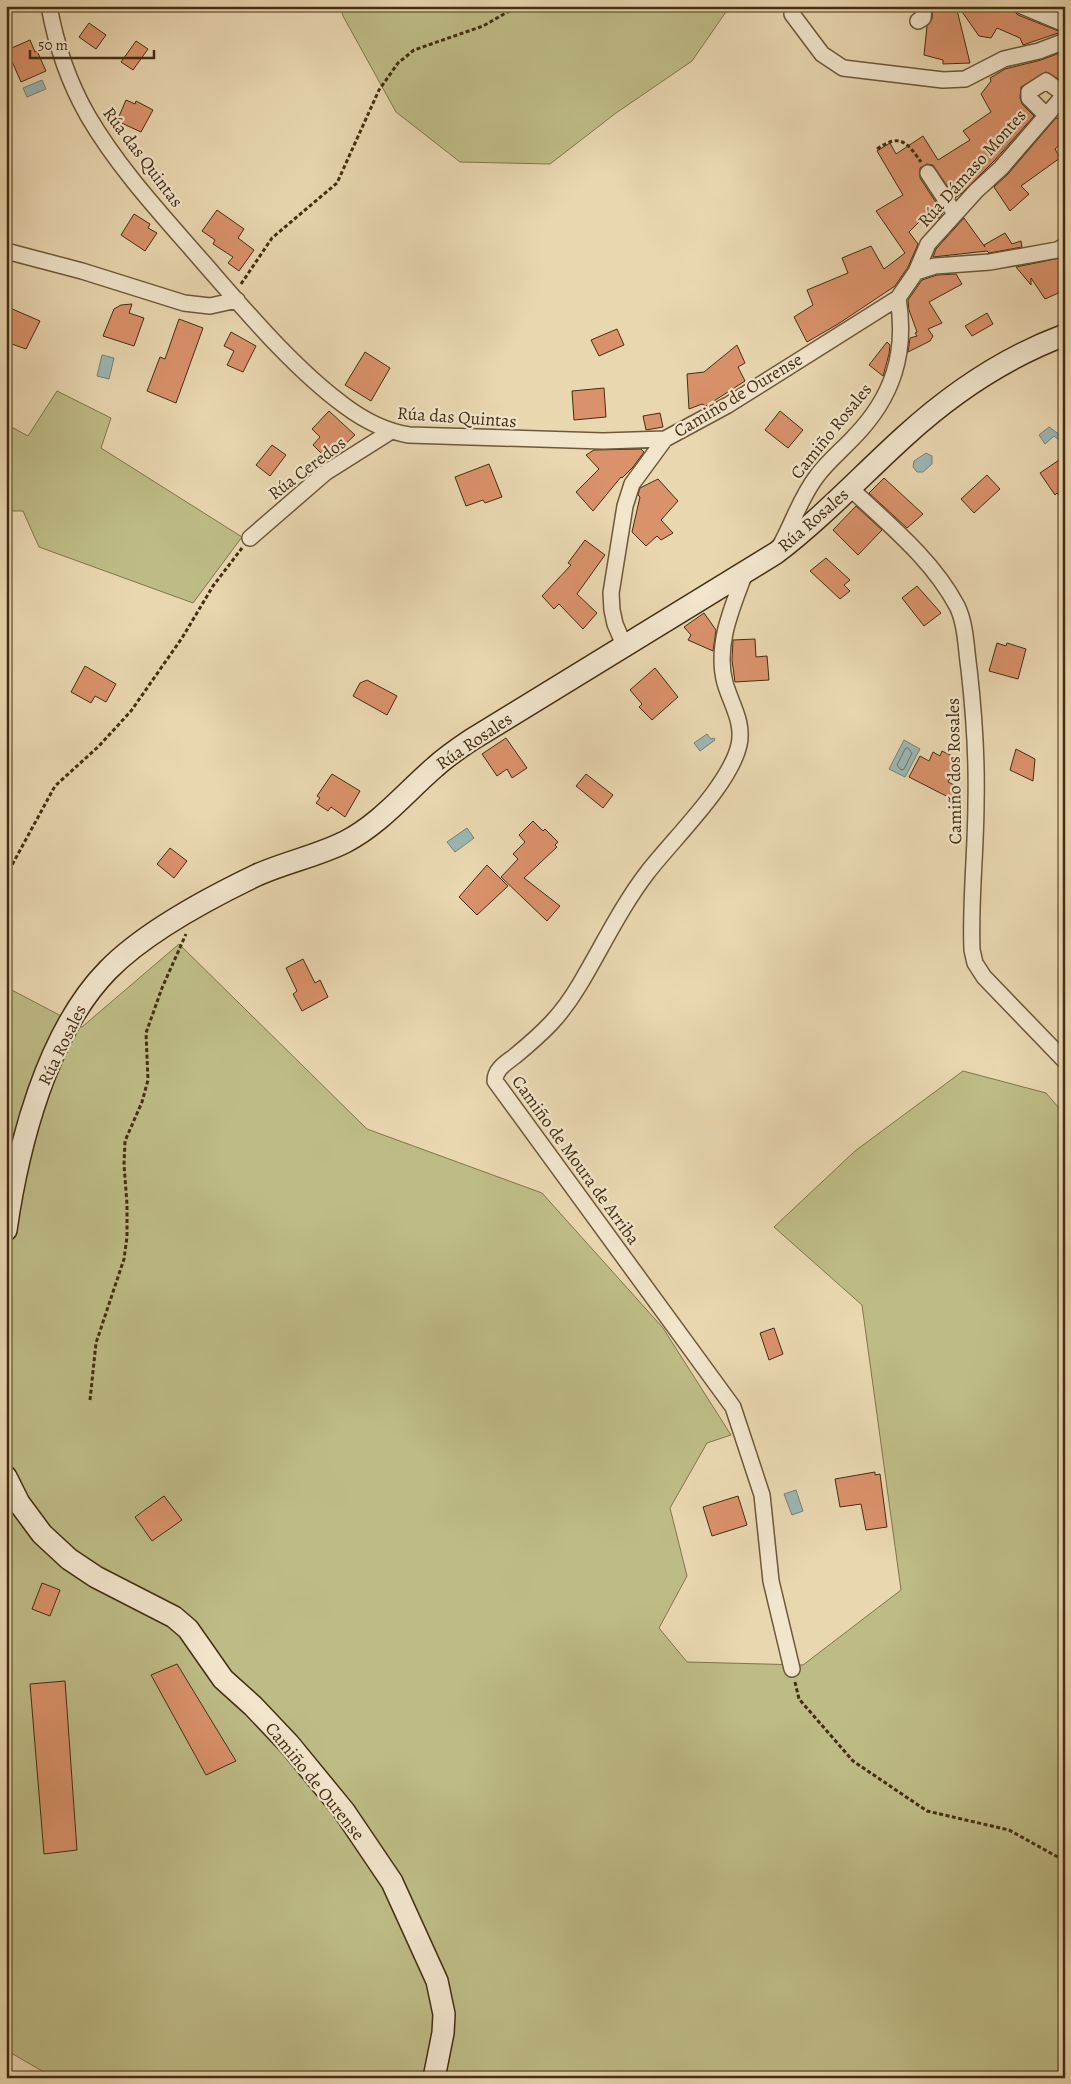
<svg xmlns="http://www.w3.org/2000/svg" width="1071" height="2084" font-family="Alegreya,serif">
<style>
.green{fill:#bebc86;stroke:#81744c}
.water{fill:#9bb7b5;stroke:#788073}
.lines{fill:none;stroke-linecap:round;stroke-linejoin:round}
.shore{stroke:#707263;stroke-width:1}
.building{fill:#da926b;stroke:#442d11}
.street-casing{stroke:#6d5839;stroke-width:18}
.secondary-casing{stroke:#442d11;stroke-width:24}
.path{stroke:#442d11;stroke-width:3;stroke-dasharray:4 2.5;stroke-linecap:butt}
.street{stroke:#f1e5cc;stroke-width:15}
.secondary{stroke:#f1e5cc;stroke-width:21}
.labels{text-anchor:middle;stroke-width:4.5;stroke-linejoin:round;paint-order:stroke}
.street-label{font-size:18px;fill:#442d11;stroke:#f1e5cc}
</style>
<rect width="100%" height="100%" fill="#e9d7b0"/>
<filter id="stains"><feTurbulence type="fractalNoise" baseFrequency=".004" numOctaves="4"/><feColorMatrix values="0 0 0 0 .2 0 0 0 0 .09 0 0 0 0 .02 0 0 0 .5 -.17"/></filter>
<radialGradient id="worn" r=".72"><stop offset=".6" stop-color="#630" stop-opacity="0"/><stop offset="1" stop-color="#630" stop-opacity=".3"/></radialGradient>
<path class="green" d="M340 6H730L692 61 616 113 550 164 460 162 396 112 343 16Z
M57 391 111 418 101 448 242 537 193 603 39 547 23 511H6V424L28 436Z
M179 944 367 1129 542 1193 663 1328 731 1435 707 1443 670 1508 687 1576 659 1628 687 1662 803 1665 901 1590 862 1305 774 1227 855 1151 963 1071 1046 1093 1065 1115V2078H54L6 2050V987L82 1027Z"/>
<path class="water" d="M42 80 46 89 27 97 23 88Z
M102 355 114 358 109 379 97 376Z
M1049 427 1064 438 1062 442 1054 436 1045 444 1039 435Z
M926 453 932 456V464L923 472H917L913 467 914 461Z
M707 734 711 739 714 738 715 740 700 751 694 743Z
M904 740 920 749 905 777 889 769Z
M467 828 474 838 455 852 447 842Z
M796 1490 803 1511 792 1515 784 1494Z"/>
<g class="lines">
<path class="shore" d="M908 748 912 753 904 769 901 770 897 765 905 749Z"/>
</g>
<path class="building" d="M933 6H956L970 63 943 64V60L924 55 927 26 932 19Z
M958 6H1013L1014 11 1018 15 1061 32 1023 45 1020 38 997 28 991 38 979 36Z
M89 23 106 35 96 49 79 37Z
M30 40 35 52 37 51 46 71 21 82 7 50Z
M136 41 148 49 133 70 121 62Z
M1065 51V77L1062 81 1046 72 1021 87 1020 98 1022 104 1034 116 994 161 962 193 955 198 933 165 927 164 920 168V178L943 213 939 218 920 221 909 232 918 244 908 267 895 286 838 324 807 342 794 317 813 305 807 290 848 273 842 258 871 246 884 269 905 253 876 211 903 195 877 151 890 143 896 154 923 136 938 160 970 140 963 131 991 112 981 94 991 81 990 78 1005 69 1041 60Z
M126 100 135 104 136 101 153 110 141 132 117 121Z
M1056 118 1065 120V140L1055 149 1060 158 1021 186 1029 194 1010 211 994 187 1008 174Z
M217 210 244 229 238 238 254 250 239 271 228 263 233 257 213 244 215 240 202 231Z
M134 214 150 224 148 228 157 233 145 251 121 235Z
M964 218 985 247 984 245 1005 233 1012 244 1021 241 1022 247 989 253 987 251 933 257 936 249Z
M1065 257V290L1045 299 1031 278V285L1016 267Z
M956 274 962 284 929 302 942 323 928 329 933 336 930 341 908 352 910 338 917 336 915 333 917 332 909 310 908 300 922 280 937 275Z
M132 304 129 313 144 318 134 346 103 336 114 309 121 305Z
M10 308 40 321 26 349 6 342V315Z
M987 313 993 324 972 336 965 326Z
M179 319 203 328 176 403 147 391 160 357 165 359Z
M617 329 624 345 599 356 591 340Z
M231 332 256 346 243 372 227 365 234 351 224 346Z
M887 342 890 345 889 354 883 376 869 365Z
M737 345 745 363 738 367 745 381 706 406 702 404 689 409 687 374 704 372Z
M365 352 390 368 371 401 345 385Z
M604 388 606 417 574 420 572 391Z
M329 411 355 435 328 460 313 445 320 437 312 429Z
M780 411 803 430 788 448 765 430Z
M660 413 663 427 646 430 643 416Z
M272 445 286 455 270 476 256 465Z
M641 449 644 452 633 467 622 478 621 477 593 511 576 492 599 469 586 455 594 450Z
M1065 456V502L1057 493 1055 495 1040 473Z
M489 464 502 497 485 503 483 500 466 506 455 477Z
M987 475 1000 489 974 513 961 499Z
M884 478 923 514 907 528 869 493Z
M658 479 678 501 661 520 673 533 661 540 657 536 646 546 632 532 640 497 638 495 640 488Z
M856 506 882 530 858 555 833 530Z
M585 540 605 555 577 594 597 613 583 629 559 604 554 609 542 596 571 565 568 563Z
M826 558 850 580 844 585 850 591 840 599 810 571Z
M917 586 941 613 924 626 902 598Z
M704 613 716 630 713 651 688 640 691 635 684 627Z
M755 639 756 657 767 656 769 680 735 682 732 660 733 640Z
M997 643 1006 646 1007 643 1026 649 1018 679 989 671Z
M85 666 116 684 106 702 95 696 91 703 71 692Z
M655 668 678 697 652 720 639 707 642 704 630 690Z
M367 680 397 696 387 715 353 696 360 683Z
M506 738 527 768 512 778 507 769 497 776 482 754Z
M1016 749 1035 759 1033 781 1010 770Z
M942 751 960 760 948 782 958 787 952 799 909 777 920 756 929 761 933 752 940 756Z
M332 774 360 791 345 817 331 807 328 811 316 803 320 798 317 796Z
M586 774 613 795 603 808 576 786Z
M533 821 543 831 545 829 558 842 555 845 557 847 524 878 560 906 547 921 501 877 518 859 513 854 525 842 519 835Z
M170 848 187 861 174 878 157 864Z
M487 865 508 886 477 915 459 897Z
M303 959 315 983 320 980 328 997 302 1011 293 994 297 991 286 968Z
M774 1328 783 1354 769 1360 760 1333Z
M875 1472V1475L880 1474 887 1527 866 1530 861 1504 840 1507 835 1479Z
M164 1496 182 1520 152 1541 135 1517Z
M738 1496 747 1525 712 1536 703 1507Z
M42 1583 60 1590 50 1616 32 1609Z
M177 1664 236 1761 206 1775 151 1675Z
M65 1681 77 1850 44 1854 30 1684Z"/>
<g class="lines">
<defs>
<path id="street" d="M49 6C56 45 68 81 88 116 119 169 162 215 202 261 244 309 294 369 345 406 365 421 385 431 409 435L603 441 665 439
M1022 6 1065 24
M792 14 822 54 843 68 943 80 965 79 1004 59 1039 51 1065 41
M918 21 923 18 924 6
M1046 115 1029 98V92L1046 81 1064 94
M928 173 955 214
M6 251 82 271 184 303 210 306 237 300
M916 272 928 244 976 191 1001 168 1065 94
M850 488C888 524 932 559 957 606 966 624 966 649 969 669 974 713 977 758 976 802 976 851 970 901 972 950L975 963 984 977 1065 1061
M250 538 325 473 390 432
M780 546C793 523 800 498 817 476 828 461 842 450 854 437 893 397 907 353 898 298
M745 573C732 608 715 645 725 683 731 704 744 722 739 745 730 785 673 839 647 873 621 907 602 947 580 984 561 1016 544 1032 515 1056 506 1063 495 1069 495 1081L733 1407 762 1495 771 1581 792 1669
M624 645 615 624 612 610 611 593 625 506 632 484 665 439 728 405 898 298 916 272 935 266 990 262 1057 250 1065 246"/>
<path id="secondary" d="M6 1230C18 1146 47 1032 108 970 145 932 209 898 257 875 286 862 317 856 345 842 380 824 406 792 435 767 446 757 459 748 471 740L776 553C822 518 862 475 905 436 951 394 1006 357 1065 335
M6 1477 19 1503 42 1534 69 1559 96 1577 174 1617 188 1629 223 1679 253 1706 289 1744 344 1811 392 1882 437 1981 444 2014 443 2033 434 2078"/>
</defs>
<use href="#street" class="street-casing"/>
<use href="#secondary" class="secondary-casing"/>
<path class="path" d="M877 149C900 133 907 142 921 162
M241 284 272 238 337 183 379 90 398 63 414 50 483 26 518 6
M6 876 55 786 99 746 131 711 182 638 213 586 242 548
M90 1400 96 1343 124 1259 127 1237V1204L124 1165 125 1141 142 1102 148 1080 146 1033 162 988 186 934
M795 1682 799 1699 853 1761 927 1811 1009 1830 1065 1861"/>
<use href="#street" class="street"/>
<use href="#secondary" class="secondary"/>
</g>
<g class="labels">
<g class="street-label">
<text transform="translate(143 157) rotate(53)" y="6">Rúa das Quintas</text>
<text transform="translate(972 168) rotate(-48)" y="6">Rúa Dámaso Montes</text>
<text transform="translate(738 395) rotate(-31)" y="6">Camiño de Ourense</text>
<text transform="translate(457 417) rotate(4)" y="6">Rúa das Quintas</text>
<text transform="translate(831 431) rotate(-51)" y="6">Camiño Rosales</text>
<text transform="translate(307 468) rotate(-37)" y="6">Rúa Ceredos</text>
<text transform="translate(813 520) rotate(-41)" y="6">Rúa Rosales</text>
<text transform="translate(474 741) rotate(-34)" y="6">Rúa Rosales</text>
<text transform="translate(954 771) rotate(-91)" y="6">Camiño dos Rosales</text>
<text transform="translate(62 1045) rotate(-64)" y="6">Rúa Rosales</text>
<text transform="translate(576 1160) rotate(54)" y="6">Camiño de Moura de Arriba</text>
<text transform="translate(315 1781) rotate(51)" y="6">Camiño de Ourense</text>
</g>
</g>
<rect width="1071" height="2084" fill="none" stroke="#e9d7b0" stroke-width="25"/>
<rect x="8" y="8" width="1056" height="2069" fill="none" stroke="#442d11" stroke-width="2.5"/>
<rect x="12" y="12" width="1046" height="2059" fill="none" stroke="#442d11"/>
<path d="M30 50v8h124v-8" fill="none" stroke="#442d11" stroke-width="2.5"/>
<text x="38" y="50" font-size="15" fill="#442d11" stroke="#f1e5cc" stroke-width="4" paint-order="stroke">50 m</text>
<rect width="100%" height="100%" filter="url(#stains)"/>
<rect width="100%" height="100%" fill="url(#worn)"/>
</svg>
